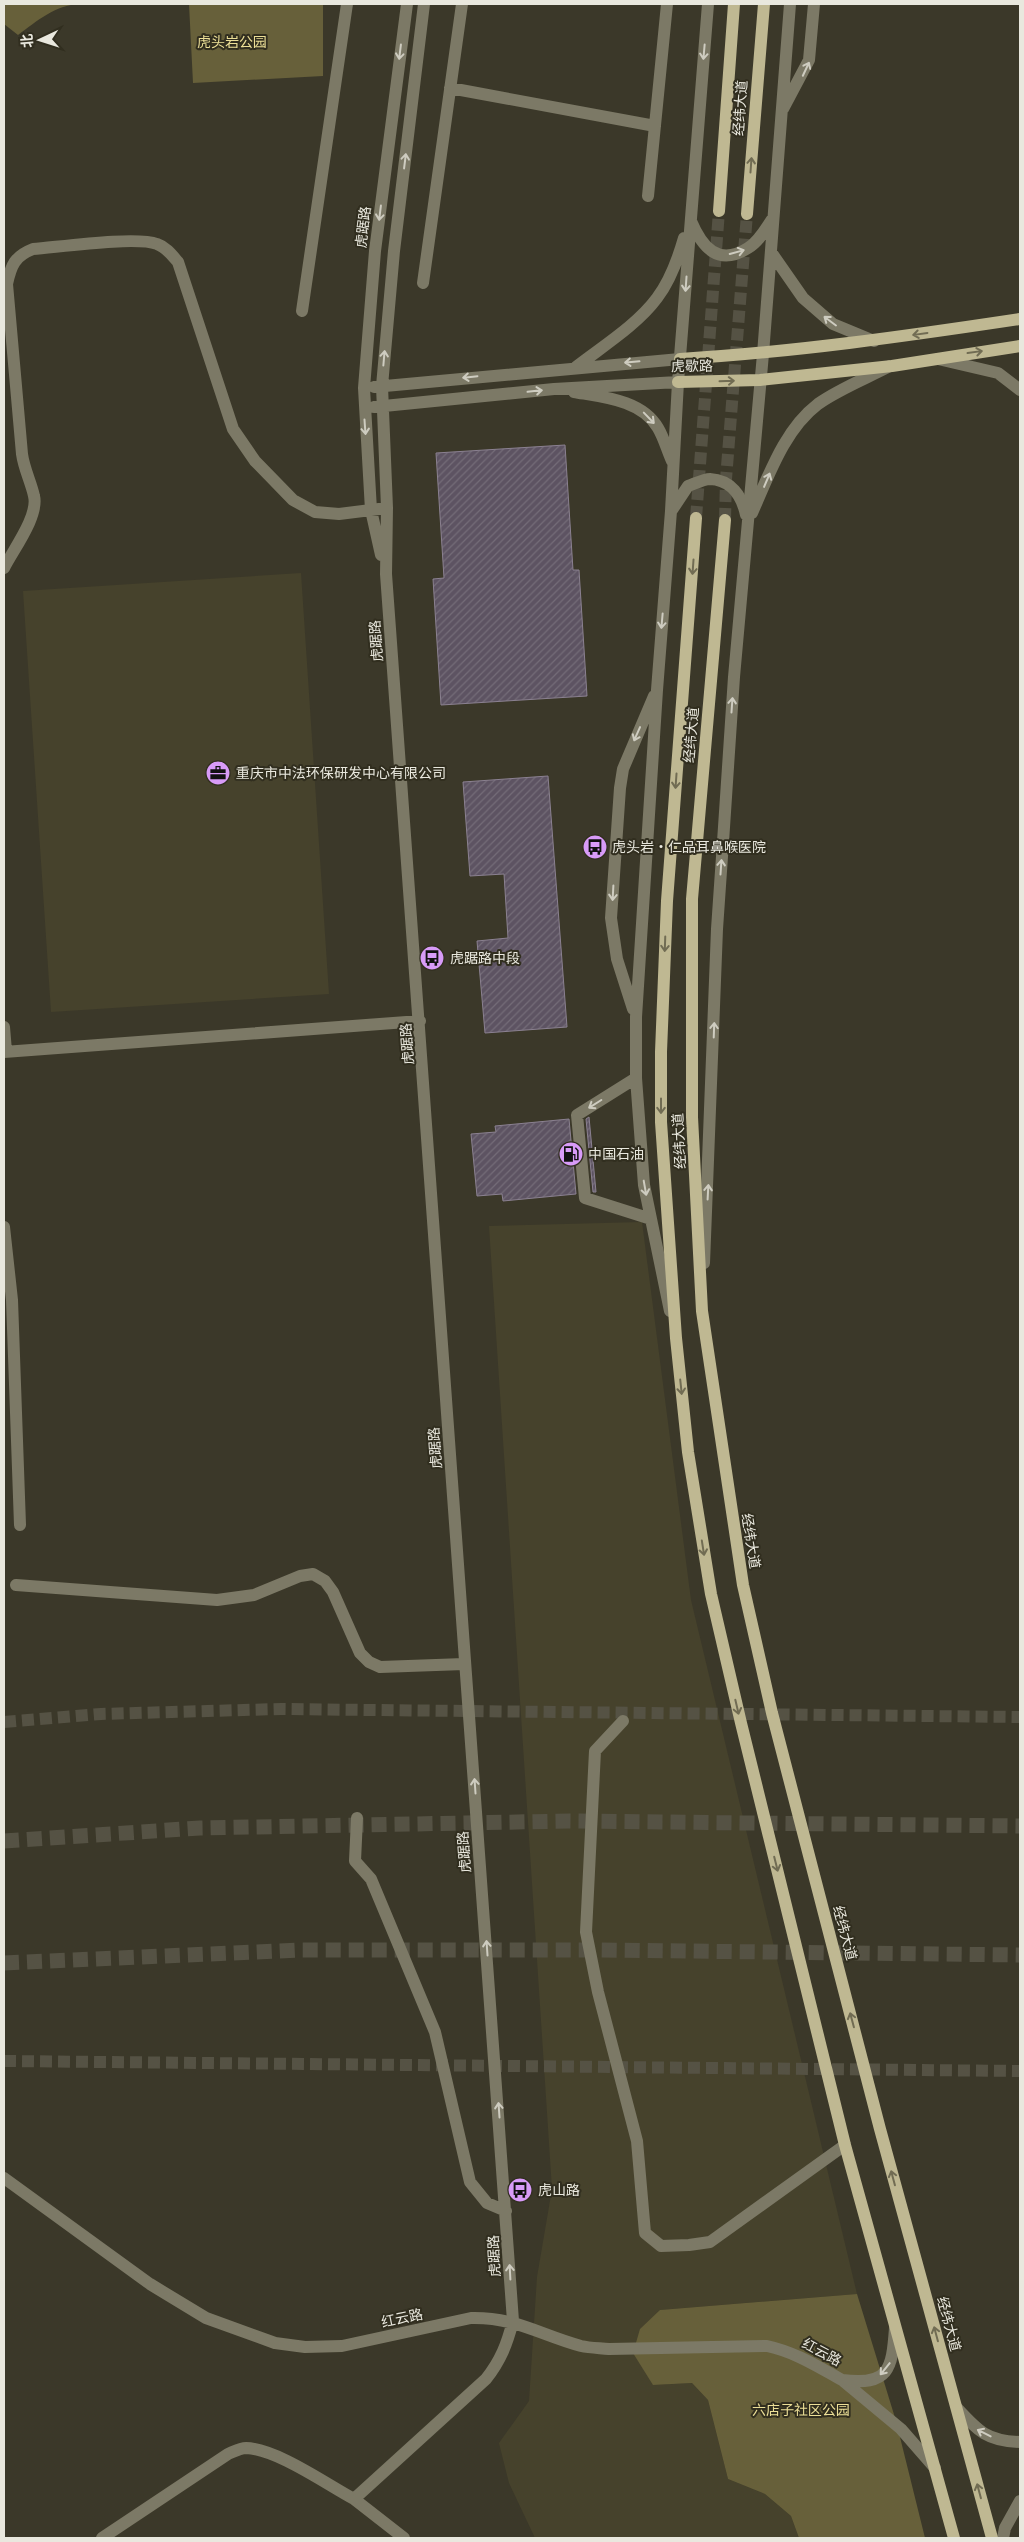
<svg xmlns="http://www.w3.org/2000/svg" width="1024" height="2542" font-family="Barlow,'Noto Sans SC',sans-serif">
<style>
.built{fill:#46422c}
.green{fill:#67603a}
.building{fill:url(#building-hatch);stroke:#8b8191}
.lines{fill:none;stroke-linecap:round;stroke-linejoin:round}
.major-tunnel{stroke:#555244;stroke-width:12;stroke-dasharray:12 6;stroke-linecap:butt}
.highway-tunnel{stroke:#555244;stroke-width:15;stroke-dasharray:15 8;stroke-linecap:butt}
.minor{stroke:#7c7966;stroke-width:12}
.major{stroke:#bfb892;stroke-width:12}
.oneway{stroke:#ceccc0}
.oneway2{stroke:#716c53}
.labels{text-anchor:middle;stroke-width:4;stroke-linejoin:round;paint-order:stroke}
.park-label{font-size:14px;fill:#ecdf97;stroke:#312e1f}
.street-label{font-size:14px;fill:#e9e8de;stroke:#312e1f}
.poi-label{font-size:14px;fill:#e9e8de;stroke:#312e1f;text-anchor:start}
</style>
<defs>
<pattern id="building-hatch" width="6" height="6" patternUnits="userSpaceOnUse" patternTransform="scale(1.25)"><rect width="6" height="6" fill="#5d5362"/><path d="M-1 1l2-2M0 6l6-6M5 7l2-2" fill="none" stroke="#746c78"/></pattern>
</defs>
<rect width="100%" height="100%" fill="#3b3829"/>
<path class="built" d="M301 573 329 994 51 1012 23 591Z
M642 1222 691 1600 857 2294 660 2310 653 2385 692 2383 708 2400 728 2479 765 2494 791 2516 799 2538H535L509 2483 499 2443 529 2401 537 2277 552 2189 489 1226Z"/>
<path class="green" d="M4 4H80C55 5 37 21 18 35L4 24Z
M189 4H323V76L193 83Z
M857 2294 896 2421 925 2538H799L791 2516 765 2494 728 2479 708 2400 692 2383 653 2385 633 2353 640 2329 660 2310Z"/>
<path class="building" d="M565 445 573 570H579L587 696 441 705 433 579 444 578 436 453Z
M548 776 567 1027 485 1033 477 941 508 938 504 874 470 876 463 782Z
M589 1117 596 1192H593L586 1119Z
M569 1119 576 1194 503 1201 502 1194 477 1196 471 1134 496 1132 495 1126Z"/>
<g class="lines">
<path class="major-tunnel" d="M696 518 719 211
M725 520 726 479 747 214
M4 1722 101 1714 281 1709 1020 1717
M4 2061 1020 2071"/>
<path class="highway-tunnel" d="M4 1841 200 1828 570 1821 1020 1826
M4 1963 300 1950H601L1020 1955"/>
<path class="minor" d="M450 88 655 126
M783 109 809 60 814 4
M648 196 667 4
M691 221C702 247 718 267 748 248 759 242 766 228 773 218
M771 252 803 298 833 324 874 341
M423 283 462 4
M302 311 347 4
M938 359 998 373 1020 390
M576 367C603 346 637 325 657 298 670 281 678 259 684 238
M374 387 680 359
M574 392C603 397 642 400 658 428 664 438 667 450 672 461
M374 407 554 389 678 382
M672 510 688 486C694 484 704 479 710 479 731 480 742 496 746 515
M752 513C769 475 784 430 818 404 839 389 867 378 890 366
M381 555 371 510 364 388 375 251 407 4
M4 568C13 550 39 516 34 496 31 482 24 469 22 454L7 284C11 265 15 256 33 249 59 247 136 236 157 244 166 247 172 255 178 262L233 429 255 461 293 500 315 512 339 514 387 508
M633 1009 617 959 611 918 620 788 623 769 654 696
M4 1027 6 1051
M4 1052 420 1021
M636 1078 577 1115 585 1198 651 1219
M4 1227 12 1300 20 1525
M704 1263 717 929 723 842 734 677 763 354 790 4
M670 1311 644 1185 636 1078V1017L657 690 671 511 678 382 708 4
M16 1585 217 1600 254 1595 300 1576 313 1574 325 1581 333 1592 360 1653 369 1662 380 1667 464 1664
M623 1721 595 1751 586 1932 598 1992 637 2141 645 2233 661 2246 689 2245 710 2242 845 2145
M357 1818 355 1861 371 1879 435 2032 470 2182 487 2203 506 2211
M4 2178 150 2284 206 2318 275 2343 305 2347 342 2346 471 2318C516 2317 540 2335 581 2346 590 2348 600 2348 609 2349L767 2346C795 2352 817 2366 842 2380
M895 2328C892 2370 889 2386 842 2380L901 2429 935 2468
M957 2408C978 2431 987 2441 1020 2442
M102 2538 228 2454C233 2452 240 2448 246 2448 277 2449 326 2484 354 2499
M404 2538 354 2499 486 2379C501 2360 507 2344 513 2321L386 574 387 508 382 386 394 251 424 4
M1003 2538 1005 2528 1020 2501"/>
<path class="major" d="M719 211 734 4
M747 214 764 4
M680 359C795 352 907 336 1020 319
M678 382 760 380 892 366 1020 346
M696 518 667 901 661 1052V1122L676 1338 688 1452 711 1594 741 1723 845 2145 954 2538
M725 520 692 899V1117L702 1311 743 1585 772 1713 880 2129 992 2538"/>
</g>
<defs><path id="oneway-shaft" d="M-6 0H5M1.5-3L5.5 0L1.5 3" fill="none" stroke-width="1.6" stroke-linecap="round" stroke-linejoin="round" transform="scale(1.25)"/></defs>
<g class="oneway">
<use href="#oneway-shaft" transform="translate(400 52) rotate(97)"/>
<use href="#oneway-shaft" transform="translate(704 52) rotate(95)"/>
<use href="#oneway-shaft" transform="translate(806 69) rotate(-65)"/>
<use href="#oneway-shaft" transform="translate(405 161) rotate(-83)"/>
<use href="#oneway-shaft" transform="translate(380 213) rotate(97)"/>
<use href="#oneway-shaft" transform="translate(737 252) rotate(-15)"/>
<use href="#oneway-shaft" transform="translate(686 284) rotate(94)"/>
<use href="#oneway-shaft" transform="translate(830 321) rotate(-143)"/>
<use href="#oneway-shaft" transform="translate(384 358) rotate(-85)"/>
<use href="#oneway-shaft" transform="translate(632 362) rotate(175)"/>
<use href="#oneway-shaft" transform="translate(470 377) rotate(174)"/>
<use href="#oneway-shaft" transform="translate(535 391) rotate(-6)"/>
<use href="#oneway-shaft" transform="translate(649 418) rotate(46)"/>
<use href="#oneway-shaft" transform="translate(365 427) rotate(86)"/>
<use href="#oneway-shaft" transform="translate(767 480) rotate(-67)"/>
<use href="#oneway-shaft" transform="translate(662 621) rotate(95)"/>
<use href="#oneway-shaft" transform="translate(732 705) rotate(-86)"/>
<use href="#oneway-shaft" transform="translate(637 734) rotate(114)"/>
<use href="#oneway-shaft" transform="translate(721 867) rotate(-86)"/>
<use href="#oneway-shaft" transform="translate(613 893) rotate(93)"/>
<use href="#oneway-shaft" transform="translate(714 1030) rotate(-88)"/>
<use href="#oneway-shaft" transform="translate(595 1104) rotate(148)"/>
<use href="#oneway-shaft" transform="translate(645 1188) rotate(80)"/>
<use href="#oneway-shaft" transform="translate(708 1192) rotate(-87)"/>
<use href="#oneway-shaft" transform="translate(475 1786) rotate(-94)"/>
<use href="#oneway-shaft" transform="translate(487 1948) rotate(-94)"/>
<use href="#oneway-shaft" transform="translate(499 2110) rotate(-94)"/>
<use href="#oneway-shaft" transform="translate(510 2272) rotate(-93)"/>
<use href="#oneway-shaft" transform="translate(885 2369) rotate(129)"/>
<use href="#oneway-shaft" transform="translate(984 2433) rotate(-153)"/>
</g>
<g class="oneway2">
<use href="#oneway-shaft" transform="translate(751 165) rotate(-86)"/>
<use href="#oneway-shaft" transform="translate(920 334) rotate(172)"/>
<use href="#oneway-shaft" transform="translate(975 352) rotate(-8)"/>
<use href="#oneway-shaft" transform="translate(727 381) rotate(-2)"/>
<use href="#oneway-shaft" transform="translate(693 567) rotate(94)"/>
<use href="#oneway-shaft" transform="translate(676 781) rotate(94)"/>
<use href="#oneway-shaft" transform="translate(665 944) rotate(92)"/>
<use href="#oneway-shaft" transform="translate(661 1106) rotate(90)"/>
<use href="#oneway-shaft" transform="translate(681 1387) rotate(84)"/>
<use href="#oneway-shaft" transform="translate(703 1548) rotate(81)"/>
<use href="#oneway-shaft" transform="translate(737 1707) rotate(77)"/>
<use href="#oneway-shaft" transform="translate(776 1864) rotate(76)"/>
<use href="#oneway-shaft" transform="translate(852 2020) rotate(-105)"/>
<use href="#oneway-shaft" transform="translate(893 2178) rotate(-105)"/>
<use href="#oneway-shaft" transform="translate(936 2334) rotate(-105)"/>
<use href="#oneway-shaft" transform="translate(979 2491) rotate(-105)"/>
</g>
<defs>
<symbol id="office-disc" viewBox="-11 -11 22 22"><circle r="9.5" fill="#d89bf8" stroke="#312e1f"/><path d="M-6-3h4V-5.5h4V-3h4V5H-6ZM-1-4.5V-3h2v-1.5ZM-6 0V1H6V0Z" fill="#111"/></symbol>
<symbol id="bus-disc" viewBox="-11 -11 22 22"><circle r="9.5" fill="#d89bf8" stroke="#312e1f"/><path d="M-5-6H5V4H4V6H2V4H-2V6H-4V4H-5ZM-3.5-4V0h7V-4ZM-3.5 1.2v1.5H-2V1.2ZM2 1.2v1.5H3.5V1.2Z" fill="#111"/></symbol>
<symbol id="fuel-disc" viewBox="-11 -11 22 22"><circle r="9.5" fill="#d89bf8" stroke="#312e1f"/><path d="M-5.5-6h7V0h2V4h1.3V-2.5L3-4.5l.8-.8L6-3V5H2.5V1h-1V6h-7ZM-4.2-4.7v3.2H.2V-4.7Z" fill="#111"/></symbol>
</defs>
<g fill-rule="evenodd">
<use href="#office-disc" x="204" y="759" width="28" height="28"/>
<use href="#bus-disc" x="581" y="833" width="28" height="28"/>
<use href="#bus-disc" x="418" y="944" width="28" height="28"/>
<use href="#fuel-disc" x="557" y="1140" width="28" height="28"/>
<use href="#bus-disc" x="506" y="2176" width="28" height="28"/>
</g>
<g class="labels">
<g class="park-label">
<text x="232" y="47">虎头岩公园</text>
<text x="801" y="2415">六店子社区公园</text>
</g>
<g class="street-label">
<text transform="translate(740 108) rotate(-86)" y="5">经纬大道</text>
<text transform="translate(363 227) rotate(-83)" y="5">虎踞路</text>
<text transform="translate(692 366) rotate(-1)" y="5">虎歇路</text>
<text transform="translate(376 641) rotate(-94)" y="5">虎踞路</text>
<text transform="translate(691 735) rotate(-85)" y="5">经纬大道</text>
<text transform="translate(407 1044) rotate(-94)" y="5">虎踞路</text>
<text transform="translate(679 1141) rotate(-93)" y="5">经纬大道</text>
<text transform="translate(435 1448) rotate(-94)" y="5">虎踞路</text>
<text transform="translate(751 1541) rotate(81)" y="5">经纬大道</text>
<text transform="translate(464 1852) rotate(-94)" y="5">虎踞路</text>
<text transform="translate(845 1933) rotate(75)" y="5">经纬大道</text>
<text transform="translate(494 2256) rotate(-93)" y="5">虎踞路</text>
<text transform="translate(402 2318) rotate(-12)" y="5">红云路</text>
<text transform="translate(949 2324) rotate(75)" y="5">经纬大道</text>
<text transform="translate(822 2352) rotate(28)" y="5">红云路</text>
</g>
<g class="poi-label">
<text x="236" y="778">重庆市中法环保研发中心有限公司</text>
<text x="612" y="852">虎头岩‧仁品耳鼻喉医院</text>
<text x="450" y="963">虎踞路中段</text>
<text x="588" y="1159">中国石油</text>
<text x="538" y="2195">虎山路</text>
</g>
</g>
<rect width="1024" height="2542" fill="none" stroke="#e9e8de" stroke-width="10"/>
<g transform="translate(40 40) rotate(266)" stroke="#312e1f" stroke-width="4" paint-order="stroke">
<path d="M0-4L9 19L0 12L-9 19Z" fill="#e9e8de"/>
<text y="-8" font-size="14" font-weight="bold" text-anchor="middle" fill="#e9e8de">北</text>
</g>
</svg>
